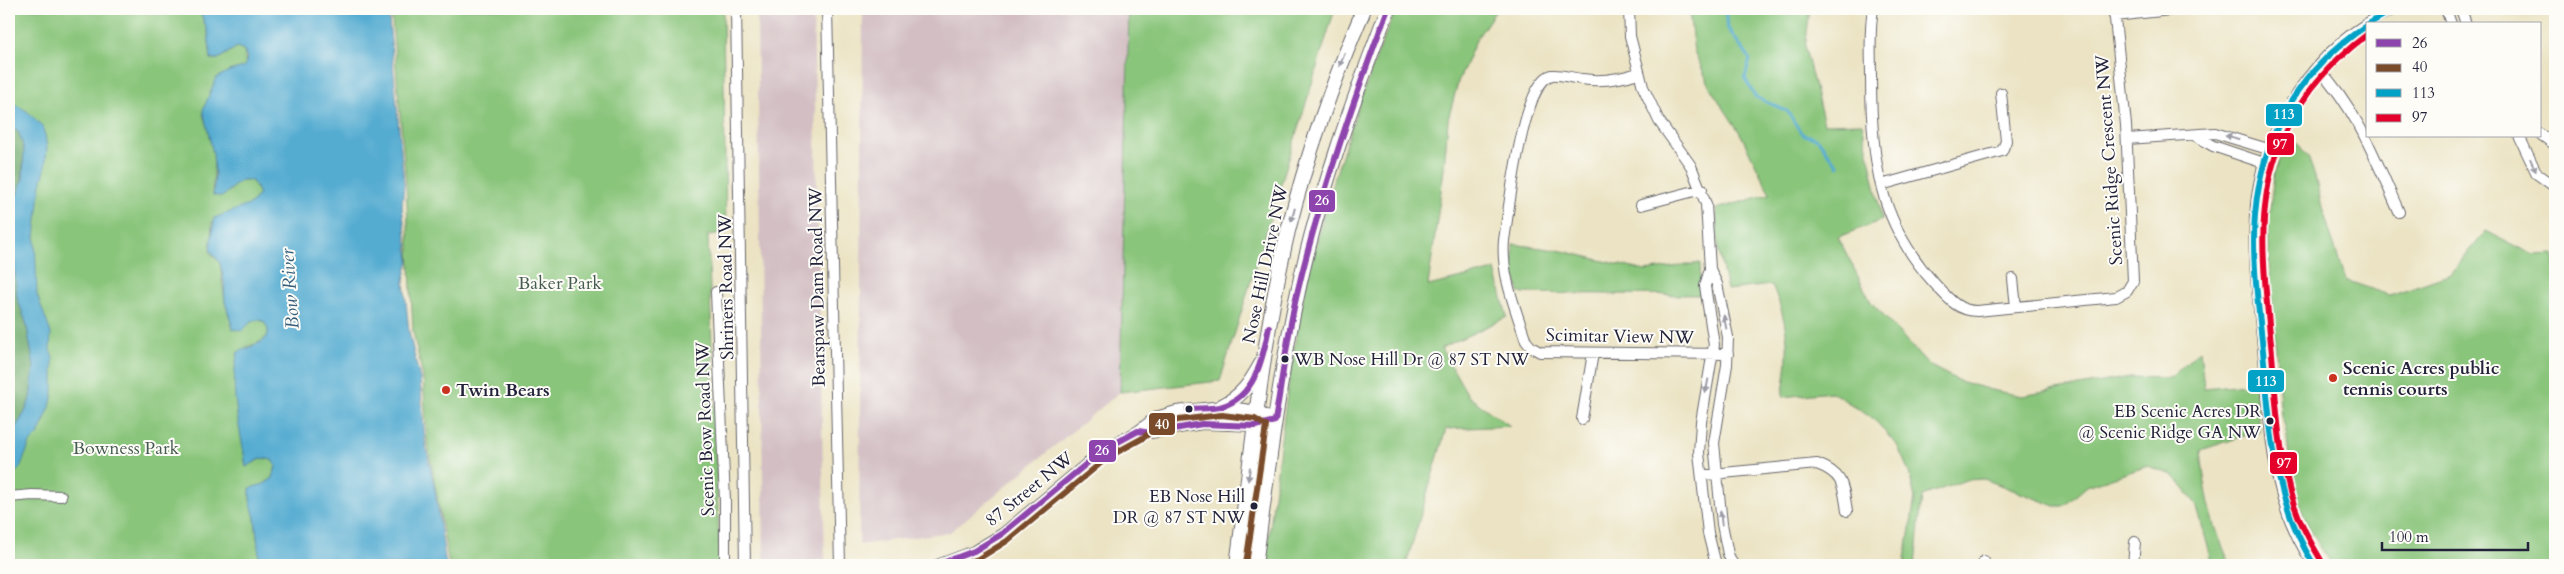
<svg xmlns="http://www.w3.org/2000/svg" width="2564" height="574" font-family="Cardo,serif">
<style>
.industrial{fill:#d2bec3}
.green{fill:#89c57a;stroke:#56745a}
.forest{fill:#6eaa6a;stroke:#486652}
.water{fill:#54acd1;stroke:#3b6786}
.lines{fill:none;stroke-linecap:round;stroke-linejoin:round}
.stream{stroke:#54acd1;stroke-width:3}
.minor-casing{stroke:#68666b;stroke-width:12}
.major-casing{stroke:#68666b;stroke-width:16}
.highway-casing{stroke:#68666b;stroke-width:18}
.minor{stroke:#fff;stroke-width:10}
.major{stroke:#fff;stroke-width:14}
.highway{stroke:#fff;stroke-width:15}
.bus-1-casing{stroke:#fdfcf7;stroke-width:10}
.bus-2-casing{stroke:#fdfcf7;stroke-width:10}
.bus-3-casing{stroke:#fdfcf7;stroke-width:10}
.bus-4-casing{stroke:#fdfcf7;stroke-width:10}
.bus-1{stroke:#8e44ad;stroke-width:6}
.bus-2{stroke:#7a4b2a;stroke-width:6}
.bus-3{stroke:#02a2c7;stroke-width:6}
.bus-4{stroke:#e4002b;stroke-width:6}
.oneway{fill:#9c9ca7}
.bus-dot{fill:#22223b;stroke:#fdfcf7;stroke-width:2}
.poi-dot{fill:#c8321e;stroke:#fdfcf7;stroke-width:2}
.labels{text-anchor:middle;stroke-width:4;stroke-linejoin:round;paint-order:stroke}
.bus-label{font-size:17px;fill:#22223b;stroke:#fdfcf7;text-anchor:end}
.street-label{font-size:18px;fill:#22223b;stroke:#fdfcf7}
.park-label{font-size:18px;fill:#465b51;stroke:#fdfcf7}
.poi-label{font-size:18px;font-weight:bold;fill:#22223b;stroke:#fdfcf7;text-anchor:start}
.water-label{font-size:19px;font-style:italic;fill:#38607e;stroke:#fdfcf7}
.line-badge{stroke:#fdfcf7;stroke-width:2}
.badge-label{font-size:14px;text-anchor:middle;font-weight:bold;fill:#fff}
</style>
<rect width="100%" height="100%" fill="#fdfcf7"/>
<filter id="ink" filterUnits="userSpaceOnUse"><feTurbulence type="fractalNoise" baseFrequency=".02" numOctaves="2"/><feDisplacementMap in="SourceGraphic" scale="10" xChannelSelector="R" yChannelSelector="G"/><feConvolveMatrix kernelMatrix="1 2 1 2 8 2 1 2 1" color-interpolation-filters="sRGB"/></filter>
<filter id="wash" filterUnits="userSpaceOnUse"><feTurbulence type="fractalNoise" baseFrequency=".0096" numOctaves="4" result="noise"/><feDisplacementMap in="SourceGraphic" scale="20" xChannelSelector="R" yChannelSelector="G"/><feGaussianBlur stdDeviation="1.12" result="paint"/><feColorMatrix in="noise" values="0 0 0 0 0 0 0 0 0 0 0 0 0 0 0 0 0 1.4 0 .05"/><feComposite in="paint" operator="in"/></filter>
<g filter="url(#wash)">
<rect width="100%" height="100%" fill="#ebe3c3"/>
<path class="industrial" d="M757 9H813L825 565H764Z
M863 9H1129L1120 392 950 532 859 545Z"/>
<path class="green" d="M9 9H199L208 32 211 59H218L237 47 244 50 246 64 244 67 229 71 203 115C214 139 216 167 212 192L230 191C236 183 242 176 253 182L259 194 251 204 212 222 211 253 220 263 225 302 232 325 242 331C249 324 253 317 263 321 277 337 260 343 246 347L237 416 241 428 246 467 262 458 272 460 276 466 273 478 264 484 250 500 255 518 260 565H9Z
M391 9H723L726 233 708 235 720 565H449L427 440 423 377 413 332 406 183Z
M1129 9H1335L1220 381 1120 392Z
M1396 9H1497L1477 38 1458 82 1448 120 1444 169 1428 286 1495 270 1507 317 1441 348 1469 397 1510 426 1446 429 1406 565H1265C1278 472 1286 377 1306 285 1328 190 1359 98 1396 9Z
M1691 9H1810L1805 48 1824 124 1862 123 1882 220 1838 237 1871 302 1929 365 1959 381 1991 390 2022 396 2130 377 2170 378 2200 350 2204 388 2255 383 2259 431 2201 450C2204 489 2213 530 2231 565H2210L2212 561 2196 504 2173 475 2148 466 2087 486 2064 506H2055L1984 479 1966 480 1922 496 1915 565H1904L1915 498 1909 472 1898 447 1875 420 1832 392 1782 397C1790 354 1790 326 1772 285L1727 290 1718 248 1716 209 1770 194 1740 133 1711 89 1694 51 1689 12Z
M2287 139 2299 145 2308 157 2315 176 2322 207 2345 280 2390 295 2451 274 2486 231 2533 255 2555 254V565H2333C2311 536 2295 502 2290 466 2287 448 2289 432 2281 416L2267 235 2274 174Z
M1513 244 1563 251 1645 271 1700 263 1701 295 1519 293 1514 271Z"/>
<path class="forest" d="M9 124 19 133 24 149 22 179 10 213 17 298 26 322 34 367 30 399 25 412 9 439Z"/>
<path class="water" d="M199 9H388L404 184 402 207 409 259 404 281 409 332 420 379 425 441 435 490 446 565H260L255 518 250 500V488L264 484 273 478 276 466 272 460 262 458 246 467C241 429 228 390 238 352 251 345 280 341 263 321 253 317 249 324 242 331L233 329 225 302 224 282 220 263 210 250 214 218 251 204 259 194 253 182C239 174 232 190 222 197L213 195 215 175 213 154 203 110 216 78 229 71 244 67 247 58 244 50 237 47 218 59H211L208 32Z
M9 101 27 111 42 126 45 135 47 148 45 170 41 184 35 237 37 295 51 333 50 350 53 358V393L50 407 38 435 30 443 20 468 9 479V439L25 412 30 399 34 367 26 322 17 298 10 213 23 179 24 149 19 133 9 124Z"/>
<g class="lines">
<path class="stream" d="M1725 9 1727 27 1750 59 1745 78 1755 97 1787 111 1802 134 1818 139 1838 166"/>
</g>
</g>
<g filter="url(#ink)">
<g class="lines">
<defs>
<path id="minor" d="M736 9 745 565
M827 9 840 565
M1629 9 1630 36 1643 87 1659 121 1691 166 1706 204 1710 269 1705 286 1714 345 1701 422 1699 453 1708 533 1716 565
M1873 9C1869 31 1871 55 1871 77 1871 158 1878 221 1934 283 1947 297 1957 311 1977 311L2116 297 2127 291 2133 281 2126 125 2114 9
M2446 9 2451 24
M2461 9 2466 24
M2114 16 2180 9
M2317 67C2357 109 2376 160 2399 212
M1638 73C1620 79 1601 82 1582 79 1572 78 1561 74 1552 75 1522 81 1509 211 1504 240 1501 275 1515 307 1526 341L1531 347 1540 352 1728 354
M2540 134 2555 145
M2194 135 2213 146 2264 163
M2519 136 2537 174 2555 187
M2127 139 2215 133 2268 149
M1881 185 2002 151 2006 141 2001 93
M1641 205 1702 189
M1710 269 1717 284 1728 337 1727 365 1714 443 1722 524 1728 554 1733 565
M2013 279 2016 307
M716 292 725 501V565
M1582 419 1593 353
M1138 431 1151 433 1202 424 1255 426 1275 421
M1702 475 1817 464C1844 474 1843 486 1847 511
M9 497 32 495 61 496
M937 565 974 551 1002 534 1103 450 1138 431 1156 417 1176 411 1222 406 1258 411 1275 421
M1983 565 1984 561
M2133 565 2135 542
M2314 565C2273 507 2271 439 2265 370 2261 319 2252 267 2255 216 2260 130 2315 44 2394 9"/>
<path id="major" d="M1222 406C1242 396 1250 384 1261 364
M1237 565C1252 454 1262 341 1288 231 1307 155 1333 81 1364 9
M1255 565C1268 471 1279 375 1300 282 1321 188 1354 98 1388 9"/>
<path id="highway" d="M1361 9V15"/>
</defs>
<use href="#minor" class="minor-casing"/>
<use href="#major" class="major-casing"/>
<use href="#highway" class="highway-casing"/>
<use href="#minor" class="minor"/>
<use href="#major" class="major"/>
<use href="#highway" class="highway"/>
<defs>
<path id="bus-1" d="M1188 409C1198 408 1209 409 1220 407 1255 398 1263 358 1269 327
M937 565 974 551 1002 534 1103 450 1138 431 1151 433 1202 424 1255 426 1275 421C1282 380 1287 338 1296 298 1319 199 1352 103 1388 9"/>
<path id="bus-2" d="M961 565 978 559 1007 541 1108 457 1143 438 1160 425 1178 420 1222 415 1255 419 1266 426 1246 564"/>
<path id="bus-3" d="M2314 565C2274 500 2271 436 2264 362 2260 314 2251 264 2255 215 2263 121 2312 53 2394 9"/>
<path id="bus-4" d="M2321 560C2308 539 2297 517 2290 492 2278 447 2276 400 2272 354 2266 288 2254 220 2276 155 2293 105 2326 65 2368 34"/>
</defs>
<use href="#bus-1" class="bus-1-casing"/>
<use href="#bus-2" class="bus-2-casing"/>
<use href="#bus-3" class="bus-3-casing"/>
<use href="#bus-4" class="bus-4-casing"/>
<use href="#bus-1" class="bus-1"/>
<use href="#bus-2" class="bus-2"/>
<use href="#bus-3" class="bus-3"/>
<use href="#bus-4" class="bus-4"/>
</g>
<defs><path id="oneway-solid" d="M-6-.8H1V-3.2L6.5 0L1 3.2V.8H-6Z" transform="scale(1.25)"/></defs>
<g class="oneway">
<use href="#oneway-solid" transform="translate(1342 60) rotate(113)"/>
<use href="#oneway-solid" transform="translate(2232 137) rotate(-163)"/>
<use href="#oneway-solid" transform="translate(2533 165) rotate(66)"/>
<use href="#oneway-solid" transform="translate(1293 215) rotate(105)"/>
<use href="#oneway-solid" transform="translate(1725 322) rotate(-101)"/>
<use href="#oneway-solid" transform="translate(1707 386) rotate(101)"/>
<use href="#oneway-solid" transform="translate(1249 474) rotate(98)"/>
<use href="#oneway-solid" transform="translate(1721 518) rotate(-96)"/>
</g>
</g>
<g class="bus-dot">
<circle cx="1285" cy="359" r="4.5"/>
<circle cx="1189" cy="409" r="4.5"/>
<circle cx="2270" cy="421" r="4.5"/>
<circle cx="1254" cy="506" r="4.5"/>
</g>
<g class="poi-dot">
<circle cx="2333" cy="378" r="5"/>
<circle cx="446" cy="390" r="5"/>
</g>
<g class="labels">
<g class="bus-label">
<text x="1294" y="365" text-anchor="start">WB Nose Hill Dr @ 87 ST NW</text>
<text x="2261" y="417">EB Scenic Acres DR<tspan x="2261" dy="21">@ Scenic Ridge GA NW</tspan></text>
<text x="1245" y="502">EB Nose Hill<tspan x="1245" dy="21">DR @ 87 ST NW</tspan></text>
</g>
<g class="street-label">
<text transform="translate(2109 160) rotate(-94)" y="6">Scenic Ridge Crescent NW</text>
<text transform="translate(1265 264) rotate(-78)" y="6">Nose Hill Drive NW</text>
<text transform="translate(726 287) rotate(-91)" y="6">Shriners Road NW</text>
<text transform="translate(817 287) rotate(-91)" y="6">Bearspaw Dam Road NW</text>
<text transform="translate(1620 336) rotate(1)" y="6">Scimitar View NW</text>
<text transform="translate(705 429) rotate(-92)" y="6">Scenic Bow Road NW</text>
<text transform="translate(1029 489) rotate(-39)" y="6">87 Street NW</text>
</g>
<g class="park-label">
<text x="560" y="289">Baker Park</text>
<text x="126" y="454">Bowness Park</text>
</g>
<g class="poi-label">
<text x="2343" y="374">Scenic Acres public<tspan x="2343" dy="21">tennis courts</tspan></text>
<text x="456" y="396">Twin Bears</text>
</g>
<g class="water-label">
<text transform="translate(289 289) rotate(-94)" y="7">Bow River</text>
</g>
</g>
<g class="line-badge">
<rect x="2265" y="103" width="38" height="24" rx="5" fill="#02a2c7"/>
<rect x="2266" y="132" width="29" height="24" rx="5" fill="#e4002b"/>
<rect x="1308" y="189" width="28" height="24" rx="5" fill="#8e44ad"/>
<rect x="2247" y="369" width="38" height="24" rx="5" fill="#02a2c7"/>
<rect x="1148" y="412" width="28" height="24" rx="5" fill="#7a4b2a"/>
<rect x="1088" y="439" width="29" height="24" rx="5" fill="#8e44ad"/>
<rect x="2269" y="451" width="29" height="24" rx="5" fill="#e4002b"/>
</g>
<g class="badge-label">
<text x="2284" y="119">113</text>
<text x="2280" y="149">97</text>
<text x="1322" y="205">26</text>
<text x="2266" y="386">113</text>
<text x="1162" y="429">40</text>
<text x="1102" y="455">26</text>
<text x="2284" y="468">97</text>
</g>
<rect width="2564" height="574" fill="none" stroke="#fdfcf7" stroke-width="30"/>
<rect x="2366" y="22" width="175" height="115" fill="#fdfcf7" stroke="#a5a5ac"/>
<rect x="2376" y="39" width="25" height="8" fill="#8e44ad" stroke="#a5a5ac"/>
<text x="2412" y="48" font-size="15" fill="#22223b">26</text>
<rect x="2376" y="64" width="25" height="8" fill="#7a4b2a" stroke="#a5a5ac"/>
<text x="2412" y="72" font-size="15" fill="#22223b">40</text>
<rect x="2376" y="89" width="25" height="8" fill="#02a2c7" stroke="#a5a5ac"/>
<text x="2412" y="98" font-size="15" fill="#22223b">113</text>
<rect x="2376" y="114" width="25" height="8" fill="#e4002b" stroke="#a5a5ac"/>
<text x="2412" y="122" font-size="15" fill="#22223b">97</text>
<path d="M2382 542v8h146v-8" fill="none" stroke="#22223b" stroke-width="2.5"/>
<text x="2389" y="542" font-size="15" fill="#22223b" stroke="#fdfcf7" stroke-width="4" paint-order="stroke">100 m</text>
</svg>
